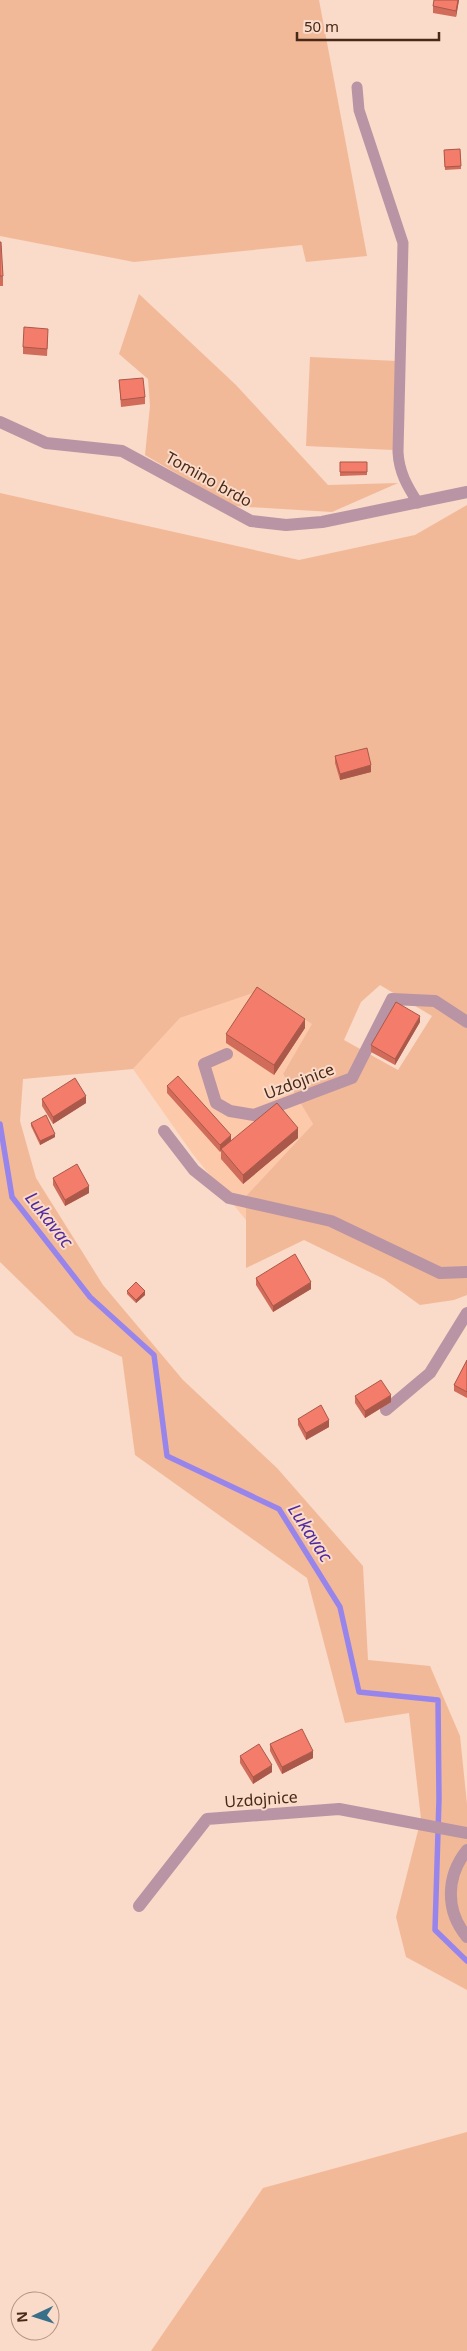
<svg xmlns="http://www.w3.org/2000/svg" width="467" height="2351" font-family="'Noto Sans',sans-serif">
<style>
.built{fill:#fdc9ab}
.green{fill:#f2b999;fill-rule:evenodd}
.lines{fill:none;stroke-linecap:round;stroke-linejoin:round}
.stream{stroke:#9885eb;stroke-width:5.5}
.service{stroke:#b994a4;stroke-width:11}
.minor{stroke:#b994a4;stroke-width:12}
.wall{fill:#d16c5b}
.shaded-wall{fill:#aa584a}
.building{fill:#f37d6a;stroke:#aa584a}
.labels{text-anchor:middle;stroke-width:4;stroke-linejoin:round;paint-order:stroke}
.street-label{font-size:16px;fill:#482917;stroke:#fadac8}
.water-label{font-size:18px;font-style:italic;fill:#502aa1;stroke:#fadac8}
</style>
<rect width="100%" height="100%" fill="#fadac8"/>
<path class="built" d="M259 991 313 1024 283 1074 313 1124 246 1196V1220L192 1153 133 1069 180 1018Z"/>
<path class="green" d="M0 0H319L367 256 306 262 302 245 134 262 0 236Z
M139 294 236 385 328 485 398 483 332 512 232 506 145 455 150 406 148 379 119 354Z
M310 357 397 361 393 450 306 446Z
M0 493 299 560 415 535 467 505V1295L454 1300 420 1305 384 1279 304 1240 246 1268V1196L313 1124 283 1074 312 1024 259 991 180 1018 133 1069 23 1079 20 1121 36 1178 103 1285 183 1380 277 1468 363 1566 368 1660 430 1666 460 1736 467 1804V1990L406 1957 396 1917 421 1819 409 1713 345 1723 307 1578 135 1455 122 1357 75 1335 0 1262ZM380 985 432 1016 398 1070 344 1040 361 1002Z
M467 2132V2351H151L263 2188Z"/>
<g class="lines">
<path class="stream" d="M0 1124 12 1197 90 1297 154 1355 167 1456 279 1509 340 1607 359 1692 438 1700 439 1799 435 1930 467 1961"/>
<path class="service" d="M357 87 359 110 403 243 398 452C399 472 407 486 418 503"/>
<path class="minor" d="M0 422 46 443 122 451 251 521 286 525 322 522 467 492
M227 1054 204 1064 216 1103 230 1111 254 1115 352 1078 392 999 435 1001 467 1022
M164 1131 194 1170 229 1198 331 1221 440 1273 467 1272
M386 1410 430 1373 467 1313
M467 1850C446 1876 445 1911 467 1937
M139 1906 207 1819 339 1809 467 1833"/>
</g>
<path class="wall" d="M434 0H459L456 17 433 13V6Z
M460 149 461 169 445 170 444 150Z
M0 242 3 276V286H0Z
M48 336 47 356 23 354V347Z
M119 380 145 397V404L121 407Z
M340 462H367V475L340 476Z
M335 756 371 772 340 780 335 763Z
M420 1022 395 1065 371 1052V1045Z
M305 1028 274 1075 226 1043V1034Z
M167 1086 231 1141 298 1138 243 1184 221 1159V1151L220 1152 167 1093Z
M42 1099 86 1103 53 1124 42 1106Z
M31 1123 55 1137 40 1145 31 1126Z
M53 1178 89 1193 65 1206 53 1185Z
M256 1278 311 1289 273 1312 256 1285Z
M127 1291 145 1295 136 1303 127 1294Z
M467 1360V1398L454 1391V1385Z
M355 1396 391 1402 365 1418 355 1403Z
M298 1419 329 1427 306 1440 298 1425Z
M270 1744 313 1758 282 1774 270 1751Z
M240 1756 272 1772 253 1784 240 1763Z"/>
<path class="shaded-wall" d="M458 0H459L456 17V11Z
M371 765V772L340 780V774Z
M420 1016V1022L395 1065V1059Z
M305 1019V1028L274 1075V1065Z
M86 1096V1103L53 1124V1117Z
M298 1128V1138L243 1184V1175Z
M55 1134V1137L40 1145V1141Z
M231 1135V1142L221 1149 220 1152V1145Z
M89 1186V1193L65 1206V1200Z
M311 1282V1289L273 1312V1306Z
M145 1291V1295L136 1303V1300Z
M391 1395V1402L365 1418V1411Z
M329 1420V1427L306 1440V1433Z
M313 1751V1758L282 1774V1767Z
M272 1765V1772L253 1784V1777Z"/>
<path class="building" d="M434 0H458L456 11 433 6Z
M460 149 461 166 445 167 444 150Z
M0 242H1L3 276H0Z
M24 327 48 329 47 349 23 347Z
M143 378 145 397 121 400 119 380Z
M340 462H367V472H340Z
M367 748 371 765 340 774 335 756Z
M257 987 305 1019 274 1065 226 1034Z
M396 1002 420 1016 395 1059 371 1045Z
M178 1076 231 1135 220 1145 167 1086Z
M75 1078 86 1096 53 1117 42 1099Z
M277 1103 298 1128 243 1175 221 1149Z
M46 1115 55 1134 40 1141 31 1123Z
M77 1164 89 1186 65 1200 53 1178Z
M295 1254 311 1282 273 1306 256 1278Z
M136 1282 145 1291 136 1300 127 1291Z
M467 1360V1392L454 1385Z
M381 1380 391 1395 365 1411 355 1396Z
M321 1405 329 1420 306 1433 298 1419Z
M302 1729 313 1751 282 1767 270 1744Z
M259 1744 272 1765 253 1777 240 1756Z"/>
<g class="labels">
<g class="street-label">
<text transform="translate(209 479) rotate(29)" y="6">Tomino brdo</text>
<text transform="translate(299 1081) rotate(-21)" y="6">Uzdojnice</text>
<text transform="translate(261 1799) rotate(-4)" y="6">Uzdojnice</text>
</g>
<g class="water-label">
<text transform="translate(49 1220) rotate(52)" y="6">Lukavac</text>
<text transform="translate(310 1533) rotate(57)" y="6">Lukavac</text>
</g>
</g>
<g transform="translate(35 2316) rotate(266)"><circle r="24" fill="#fadac8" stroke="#b39381"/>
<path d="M0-4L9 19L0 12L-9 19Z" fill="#38708a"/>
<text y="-8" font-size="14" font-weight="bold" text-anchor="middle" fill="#482917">N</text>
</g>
<path d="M297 32v8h142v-8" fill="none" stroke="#482917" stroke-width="2.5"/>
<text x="304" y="32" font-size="15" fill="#482917" stroke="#fadac8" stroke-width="4" paint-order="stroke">50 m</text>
</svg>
